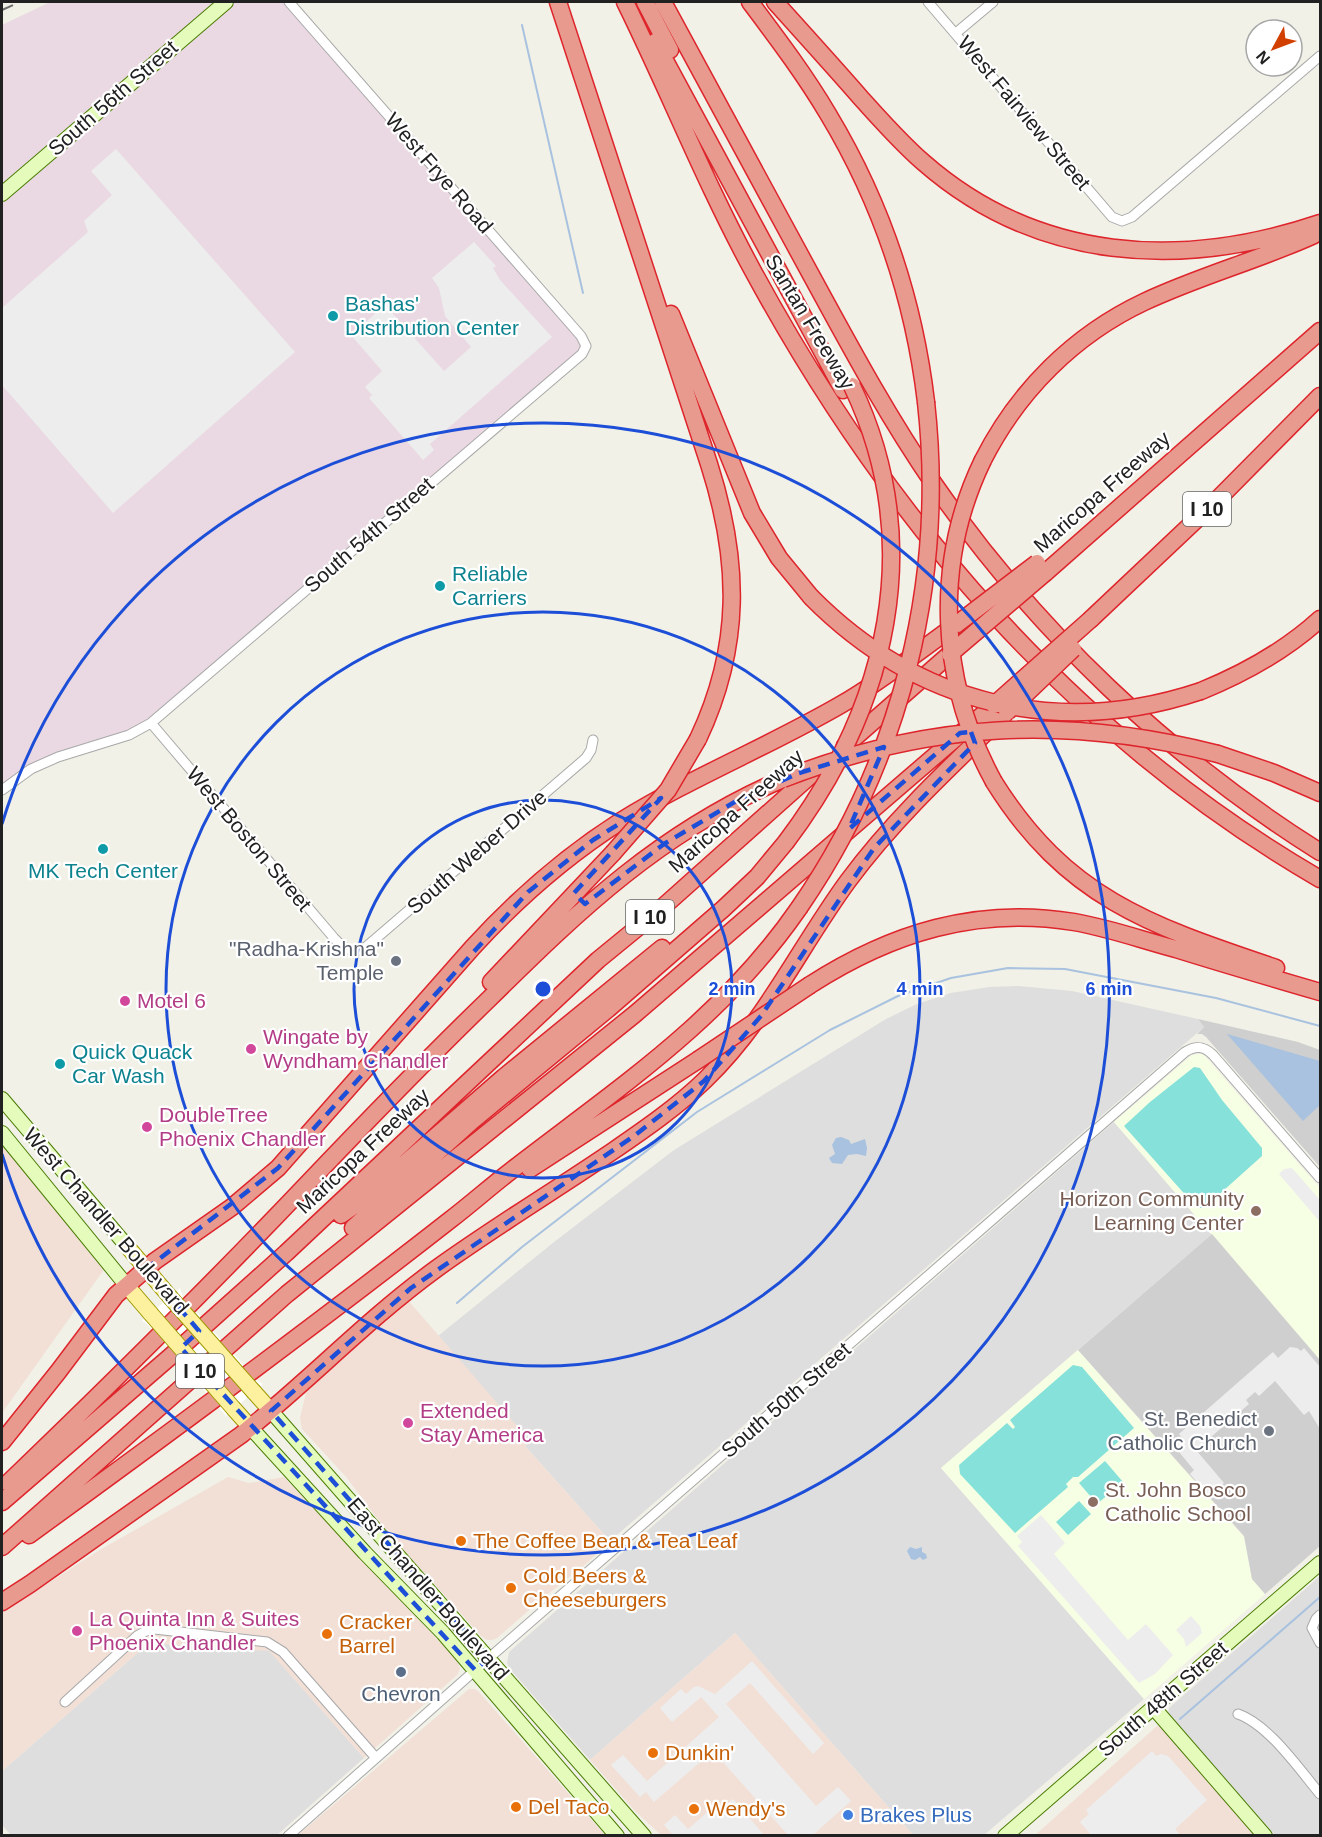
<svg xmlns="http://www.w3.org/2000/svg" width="1322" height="1837" font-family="Helvetica,sans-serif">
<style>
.residential{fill:#dfdede}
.commercial{fill:#f2e0d7}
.industrial{fill:#ead9e2}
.education{fill:#f6ffe3}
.religious{fill:#cfcfcf}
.pitch{fill:#85e1d9}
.parking{fill:#ededed}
.water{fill:#a8c2df}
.pier{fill:#fff}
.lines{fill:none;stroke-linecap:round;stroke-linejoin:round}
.stream{stroke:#a8c2df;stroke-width:2}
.street-casing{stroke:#a8a8a8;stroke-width:11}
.secondary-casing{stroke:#4a7c03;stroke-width:16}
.primary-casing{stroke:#9e9900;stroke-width:17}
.highway-casing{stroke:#de252c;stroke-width:19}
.street{stroke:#fff;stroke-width:9}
.secondary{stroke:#e4fbbc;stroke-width:14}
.primary{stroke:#fdf1a0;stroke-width:15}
.highway{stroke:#e99a8f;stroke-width:16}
.rail{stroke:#6f6f6f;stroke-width:2;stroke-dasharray:12 12;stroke-linecap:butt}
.primary-bridge-casing{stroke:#9e9900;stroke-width:17;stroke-linecap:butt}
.highway-bridge-casing{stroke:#de252c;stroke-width:19;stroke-linecap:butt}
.primary-bridge{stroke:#fdf1a0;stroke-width:15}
.highway-bridge{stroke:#e99a8f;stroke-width:16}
.marked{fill:none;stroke:#1d4ed8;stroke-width:4.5;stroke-dasharray:12 8;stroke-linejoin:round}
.ring{fill:none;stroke:#1d4ed8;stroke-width:3}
.culture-dot{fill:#0f9aa8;stroke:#fff;stroke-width:2}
.worship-dot{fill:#6b7280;stroke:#fff;stroke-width:2}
.hotel-dot{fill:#d1479c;stroke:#fff;stroke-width:2}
.education-dot{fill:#8d6e63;stroke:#fff;stroke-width:2}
.food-dot{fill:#e8710a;stroke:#fff;stroke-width:2}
.service-dot{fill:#5c6f8a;stroke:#fff;stroke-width:2}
.shop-dot{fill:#3f7fe0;stroke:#fff;stroke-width:2}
.labels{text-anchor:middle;stroke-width:4.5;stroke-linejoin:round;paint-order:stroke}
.shield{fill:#fff;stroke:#646464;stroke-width:1.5}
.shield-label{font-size:20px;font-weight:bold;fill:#212121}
.street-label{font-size:21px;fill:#212121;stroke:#fff}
.culture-label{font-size:21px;fill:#0d838f;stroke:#fff;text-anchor:start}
.worship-label{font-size:21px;fill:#5b616d;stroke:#fff;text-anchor:end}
.hotel-label{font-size:21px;fill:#b23c85;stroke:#fff;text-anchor:start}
.education-label{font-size:21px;fill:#785e54;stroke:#fff;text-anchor:end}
.food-label{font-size:21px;fill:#c56008;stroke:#fff;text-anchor:start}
.service-label{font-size:21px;fill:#4e5e75;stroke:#fff}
.shop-label{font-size:21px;fill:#366cbe;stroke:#fff;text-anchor:start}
.centre{fill:#1d4ed8;stroke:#fff;stroke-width:3}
.ring-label{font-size:18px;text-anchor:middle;font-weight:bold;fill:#1d4ed8;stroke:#fff;stroke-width:4.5;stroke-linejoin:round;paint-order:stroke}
</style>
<rect width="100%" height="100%" fill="#f1f1e7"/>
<path class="residential" d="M1019 986 1072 991 1198 1019 1204 1027 610 1541 525 1446 529 1441 438 1336 554 1242 674 1150 886 1019 917 1004 951 993 989 987Z
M1114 1122 1212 1234 941 1468 1144 1699 984 1835H913L735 1633 590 1760 510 1669 507 1663 509 1652Z
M1320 1576V1835H1275L1168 1713 1169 1708Z
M149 1643 269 1650 364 1758 276 1836 11 1835 2 1825V1771Z"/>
<path class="commercial" d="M2 1133 108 1264 2 1413Z
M407 1299 530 1441 525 1446 610 1541 587 1563 543 1598 497 1638 492 1640H487L481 1636 384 1528 347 1478 302 1429 300 1418 308 1384Z
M228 1477 249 1483 284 1477 458 1661 460 1669 457 1675 364 1758 269 1651 149 1643 2 1771V1613L98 1551Z
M735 1633 913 1835H661L635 1811 590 1760Z
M469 1689H475L479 1692 605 1835H298Z
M1157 1726 1163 1728 1257 1836H1034Z"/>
<path class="industrial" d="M50 2H289L586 346 151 723 58 757 2 787V25Z"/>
<path class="education" d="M1201 1054 1204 1055 1320 1188V1360L1114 1122 1192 1055Z
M1078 1350 1244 1537 1252 1579 1265 1594 1144 1699 941 1468Z"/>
<path class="religious" d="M1198 1019 1298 1042 1320 1050V1167L1206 1037 1202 1034H1197L1204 1027Z
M1212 1234 1320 1360V1546L1265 1594 1252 1579 1244 1536 1078 1350Z"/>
<path class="pitch" d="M1194 1067 1200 1068 1222 1100 1262 1148V1156L1204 1208H1197L1124 1126 1150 1102Z
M1073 1365 1082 1367 1134 1428 1078 1477H1073L1066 1484 1068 1487 1015 1533 960 1474 959 1465 1007 1423 1013 1429 1015 1427 1010 1420Z
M1105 1461 1123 1482 1097 1504 1079 1483Z
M1079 1501 1091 1514 1068 1535 1056 1522Z"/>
<path class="parking" d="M116 149 295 352 113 513 2 385V308L88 232 84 221 112 195 91 171Z
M474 242 496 266 493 268 500 280 552 337 438 437 430 444 434 450 423 460 369 398 372 395 365 387 382 371 351 335 385 305 444 371 471 347 445 316 439 288 432 278Z
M1292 1168 1320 1200V1222L1279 1174 1284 1169Z
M1290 1347 1297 1348 1301 1351 1304 1348 1320 1367V1429L1309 1411 1304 1415 1275 1381 1259 1396 1255 1392 1246 1400 1249 1404 1196 1450 1224 1483 1209 1496 1190 1474 1194 1470 1174 1446 1173 1442 1178 1439 1179 1441 1182 1438 1179 1434 1273 1352 1278 1358Z
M1041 1515 1065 1543 1054 1554 1128 1640 1146 1624 1173 1655 1155 1674 1139 1683 1018 1546 1022 1542 1017 1536Z
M1191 1616 1200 1626 1202 1633 1186 1647 1184 1639 1176 1630Z
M752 1661 824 1743 813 1754 750 1683 726 1704 816 1806 838 1787 851 1801 814 1834 815 1835H788L713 1751 654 1802 646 1792 640 1797 611 1765 623 1755 647 1781 719 1717 701 1697 672 1722 660 1708 681 1689 686 1694 694 1687 698 1686 715 1694Z
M1152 1751 1156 1756 1161 1754 1168 1756 1207 1800 1175 1829 1180 1835H1091L1080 1822 1089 1814 1086 1810Z
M733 1799 764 1835H673L664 1825 675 1815 688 1829 717 1804 722 1808Z"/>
<path class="water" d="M1227 1034 1320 1061V1105L1303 1121Z
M841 1137 849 1140 851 1144 865 1139 867 1148 866 1156 857 1154 848 1155 842 1164 832 1163 829 1158 835 1154 832 1145 836 1138Z
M910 1547 916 1549 922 1547V1552L926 1554 927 1558 923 1560 920 1557 915 1560 911 1559 907 1551Z"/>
<path class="pier" d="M180 1288 183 1297 257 1380 263 1384 226 1416 147 1324 142 1321Z"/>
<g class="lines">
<path class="stream" d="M522 25 583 293
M457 1303 522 1247 697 1112 830 1030 898 996 951 978 1008 968 1065 969 1216 998 1320 1026
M1180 1719 1320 1597"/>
<defs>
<path id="street" d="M928 2 1112 217 1122 221 1132 217 1320 56
M956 33 993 2
M151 723 334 938C343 948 353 955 366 947L586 758 591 750 593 740
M2 790 31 769 58 757 129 735 151 723 582 354 586 346 581 336 289 2
M1320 1615 1316 1619 1312 1628 1320 1643
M65 1702 137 1636 146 1631 155 1629 267 1642 283 1652 376 1758
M1238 1714C1269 1725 1299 1769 1320 1794
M288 1836 489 1658 1185 1052C1196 1045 1204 1046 1213 1055L1320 1178"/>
<path id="secondary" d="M2 194 226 2
M2 1099 126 1245
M2 1133 127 1286
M271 1411 644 1836
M251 1428 365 1553 443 1633 617 1836
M1153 1707 1265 1836
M1005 1836 1320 1563"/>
<path id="primary" d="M126 1245 170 1297
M127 1286 151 1314
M254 1392 271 1411
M234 1409 251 1428"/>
<path id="highway" d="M558 2 709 464C740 561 742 646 698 739
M625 2C669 91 705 183 753 271 888 520 1073 736 1320 879
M645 2 670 50
M663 2C710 88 757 175 804 262 845 337 885 413 934 484 1036 631 1169 757 1320 852
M750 2C777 38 805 75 828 114 881 202 914 301 926 402
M775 2C803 33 832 65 860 97 880 119 900 142 923 162 1037 262 1181 270 1320 223
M655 42 843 390
M671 314 752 513 779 558 811 597
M983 460C1018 391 1074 335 1144 302 1199 276 1259 260 1314 235
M1045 573 1320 331
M1091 619 1216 501 1320 396
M1201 691C1245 673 1285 651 1320 619
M845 746 950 654
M1218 754 1274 773 1320 793
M994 782C1067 899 1152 926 1276 968
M491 982 613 853
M810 985C891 933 977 906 1074 922 1109 928 1142 940 1176 949 1224 964 1272 978 1320 992
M530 1169 698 1060
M341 1215 365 1198 504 1077 662 948
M353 1228 472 1121 608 1009 723 909 757 877 786 842
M2 1442 58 1372 116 1295 155 1261 232 1207 278 1168 473 947C517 899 566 856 621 821 692 777 770 746 842 704 882 681 919 651 957 624
M8 1483C110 1385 210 1286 307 1184 367 1121 427 1059 489 999 581 908 662 831 783 779
M2 1502 171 1356 286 1253 598 960 664 906 821 766
M29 1535C171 1432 312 1328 450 1220 471 1204 491 1186 512 1170 618 1088 721 1021 799 908
M2 1547 287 1294 635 1014 994 705
M2 1602 30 1584 241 1435C308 1382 366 1320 436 1269 493 1228 554 1191 613 1151 645 1129 677 1107 705 1080 766 1021 799 948 848 881 893 820 949 768 1004 715"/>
</defs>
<use href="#street" class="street-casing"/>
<use href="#secondary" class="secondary-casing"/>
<use href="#primary" class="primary-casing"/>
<use href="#highway" class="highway-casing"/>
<use href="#street" class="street"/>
<use href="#secondary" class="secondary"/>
<use href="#primary" class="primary"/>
<use href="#highway" class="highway"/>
<path class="rail" d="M2 10 20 2"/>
<defs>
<path id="primary-bridge" d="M170 1297 254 1392
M151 1314 234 1409"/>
<path id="highway-bridge" d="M983 460C933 563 939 682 994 782
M811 597C917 704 1057 739 1201 691
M957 624 1037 563
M950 654 1045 573
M994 705 1091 619
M1007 712 1073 649
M783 779C929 722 1066 715 1218 754
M786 842C888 707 927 543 852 386
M613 853 668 790 698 739
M799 908C901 760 946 581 926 402
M698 1060 810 985"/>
</defs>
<use href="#primary-bridge" class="primary-bridge-casing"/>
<use href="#highway-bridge" class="highway-bridge-casing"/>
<use href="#primary-bridge" class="primary-bridge"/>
<use href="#highway-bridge" class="highway-bridge"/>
</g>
<path class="marked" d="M971 732 975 743 874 848 761 1016 704 1081 634 1136 411 1288 271 1411 489 1658 475 1670 181 1348 199 1331 146 1269 278 1168 528 892 593 840 661 798 574 893 585 904 664 844 738 800 799 773 884 747 849 829 960 733Z"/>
<g class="ring">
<circle cx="543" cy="989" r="189"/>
<circle cx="543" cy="989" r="377"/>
<path d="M2 824A566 566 0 1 1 2 1154"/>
</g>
<g class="culture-dot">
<circle cx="333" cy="316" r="6"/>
<circle cx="440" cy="586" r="6"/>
<circle cx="103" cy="849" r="6"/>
<circle cx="60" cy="1064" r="6"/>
</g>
<g class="worship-dot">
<circle cx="396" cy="961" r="6"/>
<circle cx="1269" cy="1431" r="6"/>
</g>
<g class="hotel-dot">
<circle cx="125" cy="1001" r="6"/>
<circle cx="251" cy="1049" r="6"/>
<circle cx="147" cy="1127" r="6"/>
<circle cx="408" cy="1423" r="6"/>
<circle cx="77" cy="1631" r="6"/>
</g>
<g class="education-dot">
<circle cx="1256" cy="1211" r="6"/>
<circle cx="1093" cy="1502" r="6"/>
</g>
<g class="food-dot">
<circle cx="461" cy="1541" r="6"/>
<circle cx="511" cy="1588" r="6"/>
<circle cx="327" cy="1634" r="6"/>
<circle cx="653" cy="1753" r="6"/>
<circle cx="516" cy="1807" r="6"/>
<circle cx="694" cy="1809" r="6"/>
</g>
<circle class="service-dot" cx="401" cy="1672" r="6"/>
<circle class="shop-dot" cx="848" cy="1815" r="6"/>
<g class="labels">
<g class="shield">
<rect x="1183" y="492" width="48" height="34" rx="4.5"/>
<rect x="626" y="900" width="48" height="34" rx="4.5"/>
<rect x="176" y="1354" width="48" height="34" rx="4.5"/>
</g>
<g class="shield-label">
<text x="1207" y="516">I 10</text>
<text x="650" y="924">I 10</text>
<text x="200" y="1378">I 10</text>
</g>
<g class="street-label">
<text transform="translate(113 98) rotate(-41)" y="7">South 56th Street</text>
<text transform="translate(1024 113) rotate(50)" y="7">West Fairview Street</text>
<text transform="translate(439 173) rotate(49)" y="7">West Frye Road</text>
<text transform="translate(810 322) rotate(59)" y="7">Santan Freeway</text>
<text transform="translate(1102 492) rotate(-41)" y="7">Maricopa Freeway</text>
<text transform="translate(369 535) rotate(-41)" y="7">South 54th Street</text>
<text transform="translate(736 811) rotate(-42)" y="7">Maricopa Freeway</text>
<text transform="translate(249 839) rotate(50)" y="7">West Boston Street</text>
<text transform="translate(477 852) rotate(-41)" y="7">South Weber Drive</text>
<text transform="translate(363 1151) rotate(-43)" y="7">Maricopa Freeway</text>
<text transform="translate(106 1221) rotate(49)" y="7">West Chandler Boulevard</text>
<text transform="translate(786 1400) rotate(-41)" y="7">South 50th Street</text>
<text transform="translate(428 1589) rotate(49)" y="7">East Chandler Boulevard</text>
<text transform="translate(1163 1699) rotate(-41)" y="7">South 48th Street</text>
</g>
<g class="culture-label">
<text x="345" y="311">Bashas'<tspan x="345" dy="24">Distribution Center</tspan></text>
<text x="452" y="581">Reliable<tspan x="452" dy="24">Carriers</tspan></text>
<text x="103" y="878" text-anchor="middle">MK Tech Center</text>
<text x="72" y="1059">Quick Quack<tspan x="72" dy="24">Car Wash</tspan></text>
</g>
<g class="worship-label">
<text x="384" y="956">"Radha-Krishna"<tspan x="384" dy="24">Temple</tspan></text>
<text x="1257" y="1426">St. Benedict<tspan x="1257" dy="24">Catholic Church</tspan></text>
</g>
<g class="hotel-label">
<text x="137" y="1008">Motel 6</text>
<text x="263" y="1044">Wingate by<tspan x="263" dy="24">Wyndham Chandler</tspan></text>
<text x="159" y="1122">DoubleTree<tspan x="159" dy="24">Phoenix Chandler</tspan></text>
<text x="420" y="1418">Extended<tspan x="420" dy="24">Stay America</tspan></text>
<text x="89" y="1626">La Quinta Inn &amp; Suites<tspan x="89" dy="24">Phoenix Chandler</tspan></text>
</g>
<g class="education-label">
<text x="1244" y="1206">Horizon Community<tspan x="1244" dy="24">Learning Center</tspan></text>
<text x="1105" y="1497" text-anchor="start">St. John Bosco<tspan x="1105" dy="24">Catholic School</tspan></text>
</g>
<g class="food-label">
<text x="473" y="1548">The Coffee Bean &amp; Tea Leaf</text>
<text x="523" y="1583">Cold Beers &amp;<tspan x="523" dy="24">Cheeseburgers</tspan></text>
<text x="339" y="1629">Cracker<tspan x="339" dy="24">Barrel</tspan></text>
<text x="665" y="1760">Dunkin'</text>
<text x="528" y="1814">Del Taco</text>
<text x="706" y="1816">Wendy's</text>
</g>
<g class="service-label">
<text x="401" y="1701">Chevron</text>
</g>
<g class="shop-label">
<text x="860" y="1822">Brakes Plus</text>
</g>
</g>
<circle cx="543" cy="989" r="9" class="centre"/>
<g class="ring-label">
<text x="732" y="995">2 min</text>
<text x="920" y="995">4 min</text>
<text x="1109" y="995">6 min</text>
</g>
<rect width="1322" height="1837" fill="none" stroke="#212121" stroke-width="6"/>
<g transform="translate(1274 48) rotate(229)"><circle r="28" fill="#ffffff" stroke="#a6a6a6" stroke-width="1.5"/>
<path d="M0-4.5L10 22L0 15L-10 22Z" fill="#d24000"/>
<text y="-9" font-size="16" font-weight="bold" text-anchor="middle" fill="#212121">N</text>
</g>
</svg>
